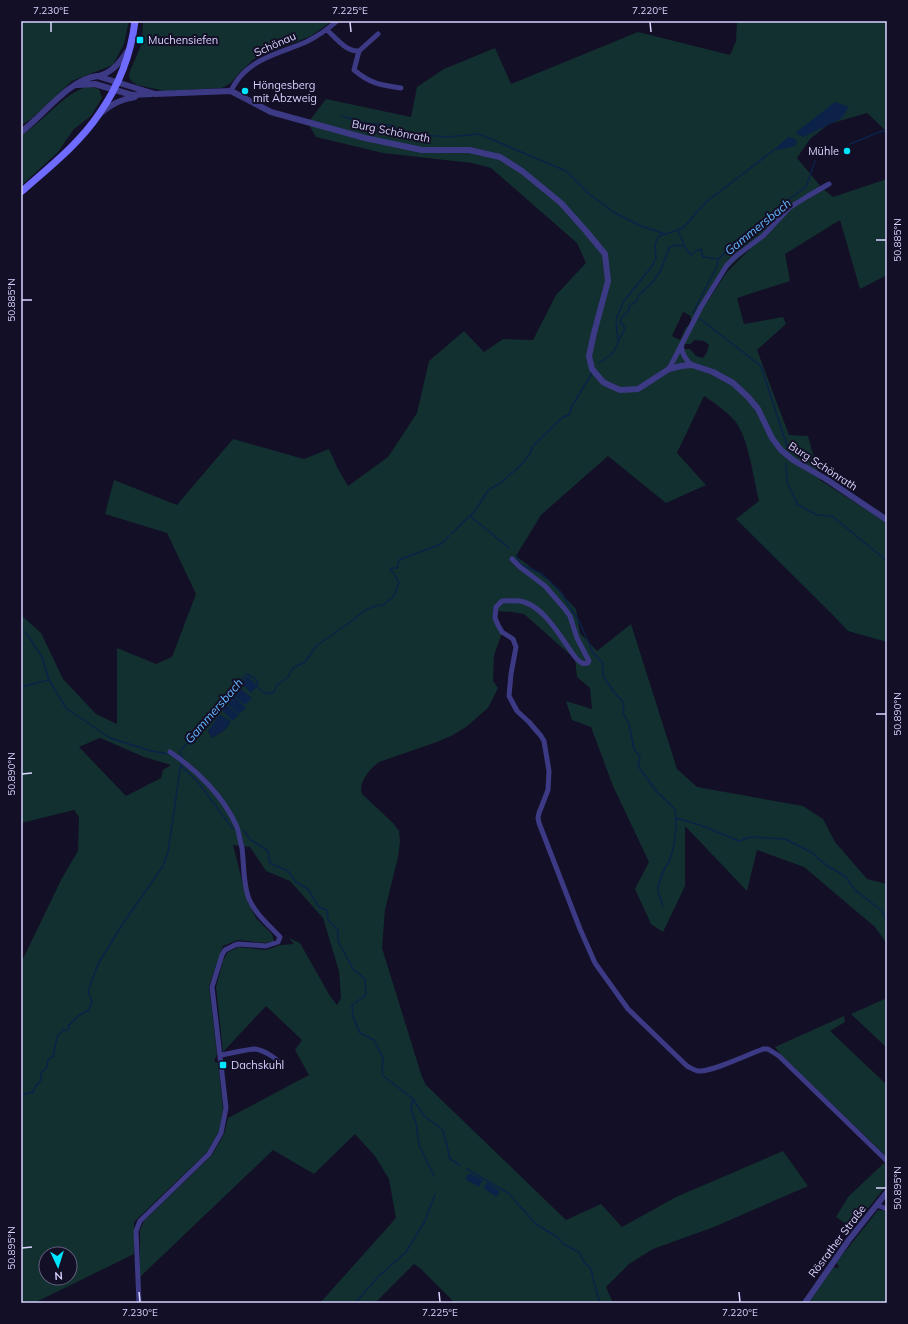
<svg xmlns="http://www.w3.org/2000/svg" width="908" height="1324" font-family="Mulish,sans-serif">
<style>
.green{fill:#12302f;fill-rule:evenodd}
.water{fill:#0c2248}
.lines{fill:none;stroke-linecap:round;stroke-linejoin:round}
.stream{stroke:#0c2248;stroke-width:1.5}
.minor{stroke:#3d3a85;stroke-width:5}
.tertiary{stroke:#3d3a85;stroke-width:6}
.secondary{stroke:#6f6bff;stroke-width:7}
.ticks{fill:none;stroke:#d9d4ff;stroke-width:1.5}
.poi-dot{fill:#00e5ff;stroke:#130f26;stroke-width:1.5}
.labels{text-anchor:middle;stroke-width:4;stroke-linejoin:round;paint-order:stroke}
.poi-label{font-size:11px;fill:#d9d4ff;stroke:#130f26;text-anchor:start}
.street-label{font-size:11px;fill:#d9d4ff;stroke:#130f26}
.water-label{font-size:12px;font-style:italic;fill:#62b6ff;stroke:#130f26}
.neatline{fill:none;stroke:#d9d4ff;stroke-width:1.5}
.ticks-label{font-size:10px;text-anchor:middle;fill:#d9d4ff}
</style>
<rect width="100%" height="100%" fill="#130f26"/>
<path class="green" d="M21 21H129L124 44 113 65 72 81 31 119 21 126Z
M143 21H332L311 36 254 59 241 71 231 83 222 88 165 91 137 85 131 81 129 76 130 71 142 43Z
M737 21H887V136L884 129 867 113 829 124 810 139 797 158 822 188 833 197 887 179V275L860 289 840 220 785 254 790 281 737 298 744 324 783 317 786 324 757 350 789 435 808 436 820 480 884 521 887 528V642L848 631 831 613 736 519 759 501C754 480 748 436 735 421 726 411 715 403 704 396L677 453 706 485 666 503 608 456 541 515 516 556 549 581 576 609 580 633 597 651 631 624 677 769 697 787 803 806 823 819 835 842 867 879 887 884V944L875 927 804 867 757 850 747 891 685 826V886L663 932 651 924 635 889 649 862 613 786 591 727 572 720 566 701 592 709 590 688 577 677 575 659 524 614 512 612 496 611 495 618 502 633 494 655 493 681 498 688 488 708 466 727 451 736 437 742 379 762C370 769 358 782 362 794L393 823 399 831 400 842 398 857 385 910 382 948 422 1077 426 1085 566 1220 601 1204 622 1227 676 1197 783 1151 808 1186 714 1227 653 1249 629 1264 606 1287 613 1303H455L421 1269 414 1264 375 1303H320L396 1218 389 1179 375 1156 355 1134 314 1174 273 1150 140 1277V1230L144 1221 212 1155 224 1134 228 1118 309 1075 295 1050 302 1040 266 1006 223 1052 216 987 223 961 228 952 239 947 266 950 280 945 294 944 289 938 300 943 330 996 337 1005 341 998 339 971 323 918 290 881 266 871 250 847 233 845 247 900 256 918 272 934 274 941 266 943 238 940 223 946 209 986 217 1054 214 1061 218 1063 223 1109 219 1131 207 1152 134 1222V1254L34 1303H21V963L62 878 78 851 79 817 74 810 21 823V615L41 633 63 679 96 714 117 724V648L156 664 172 657 196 594 167 533 105 514 114 480 177 505 233 439 304 459 329 449 338 469 348 486 388 457 417 413 429 361 464 331 484 352 503 339 533 340 556 295 586 263 577 243 491 168 472 163 383 153 316 137 309 125 310 120 326 99 411 117 417 87 444 69 495 48 511 84 638 32 730 55 736 41ZM764 235 726 273 706 304 723 273ZM683 312 691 316 690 319H692L689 326 686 327 680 340 672 336ZM694 340 704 341 709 345 707 352 703 358 696 356 690 349H684L685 344H691ZM221 715 230 721V724L223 731 212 738 208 731ZM98 737 144 757 171 765 163 770 161 778 126 796 79 747 100 738ZM46 1254H70V1278H46Z
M88 86 99 89 102 98 91 116 74 129 58 152 21 186V135C45 121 61 95 88 86Z
M887 998V1048L851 1014Z
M844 1016 845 1022 830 1031 887 1085V1157L781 1055 775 1047Z
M884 1163 887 1166V1185L852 1228 836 1217 848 1197Z
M878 1210 887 1211V1303H813L810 1301 833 1267 837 1268 839 1266 836 1263Z"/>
<path class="water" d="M835 102 849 107 842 118 830 124 803 137 795 133Z
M788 137 793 138 797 141 795 146 777 150 775 149Z
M248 676 257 686 251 693 241 683Z
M240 688 252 698 245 705 234 695Z
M234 696 246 708 239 714 228 704Z
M227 705 239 715 232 721 222 710Z
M221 715 230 721V724L223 731 212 738 208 731 218 716Z
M469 1173 483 1180 479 1187 465 1179Z
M486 1183H489L500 1192 496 1197 485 1189 484 1187Z"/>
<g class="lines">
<path class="stream" d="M342 116 365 123 391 125 403 133 447 137 479 134 566 171 589 194 615 213 641 226 665 234
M850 144 882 131 887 132
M678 230 683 228 705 203 775 149
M693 313 717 266 718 259
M700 319 761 366 788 449
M618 343 616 319 624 301 653 265 656 258 655 244 659 236 678 230 684 245
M599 363 613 353 625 328 620 322 622 317 629 310V306L636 302 639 295 652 283 661 270 669 248 675 245 684 246 691 255 696 251 701 249 703 257 718 259 744 236 762 224 782 204 806 187 815 161
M786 463 787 482 798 505 817 515 832 516 887 561
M470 516 509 548
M452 533 475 511 487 492 490 489 502 482 522 464 529 455 533 446 563 417 569 415 572 406 592 373
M516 555 520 564 542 574 560 591 580 623 593 653 603 663V676L614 692 624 703 623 713 629 724 634 749 640 757 638 766 657 792 675 809 676 818 700 825 739 841 750 837 785 839 811 852 826 865 845 876 855 890 882 911 887 922
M21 630 27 634 42 657 49 680 66 708 110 738 151 751 169 754
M21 687 48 680
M182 759V757L180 751 213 716C221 700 234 686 247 674L256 679 258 688 266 694 274 692 277 685 288 677 293 668 305 662 316 646 356 618C361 611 374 605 383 605L393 597 399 583 393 572 390 571 391 568H397L399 560 441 544 449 536
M181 766 197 781 233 829
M244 831 251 840 268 851 270 863 288 871 296 882 308 889 319 907 327 910 328 920 338 930V941L353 969 365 979 366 995 352 1005 353 1017 360 1033 374 1040 383 1058 382 1075 413 1099 411 1109 416 1123 419 1145 434 1176
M663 906C655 886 657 889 664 870 665 866 669 863 670 859 675 847 676 832 676 819
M33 1093 35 1087 41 1080V1073L47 1067 48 1059 53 1057 57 1037 64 1029 66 1031 70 1028 68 1026 78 1016 89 1010 92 1001 88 992 98 964 122 925 163 866 168 852 181 763
M21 1095 33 1092
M413 1099 424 1116 443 1130 450 1159 460 1165
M467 1169 508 1193 536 1224 557 1237 565 1245 579 1252 584 1262 591 1269 597 1294 600 1303
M355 1303 377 1278 406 1252 425 1221 435 1194"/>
<path class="minor" d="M327 30C336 38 346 52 359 51
M378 34 359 51 354 70C371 84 380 85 401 88
M231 91C233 86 236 82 239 78 256 57 283 52 306 42 318 36 328 29 337 21
M681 345C682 354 685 360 692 365
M669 369 701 307 727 265 736 256 763 236 789 208 808 196 829 184
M512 559 520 567 545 586 564 608 570 616 577 638 589 661 588 663C585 664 582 664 579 661 575 658 571 651 568 647 557 631 543 608 524 602 517 600 510 601 502 601L496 607 495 618 498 625 502 632 513 639 516 647 511 674 509 696 517 711 529 722 541 736 544 741 549 771 548 790 539 813 538 818 539 823 580 929 595 963 628 1009 687 1066C691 1068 695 1071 699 1071 712 1072 749 1054 763 1049H768L779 1056 887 1161
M220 1055C228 1054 248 1049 255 1049 262 1050 276 1057 279 1063
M877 1205 887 1209
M139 1303 136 1231 140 1221 209 1154 221 1133 226 1108 212 987 222 955 225 950 235 945 239 944 266 946 278 942 280 937C269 925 256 915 249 899 243 884 244 864 242 848 240 841 239 833 237 827 224 797 197 770 170 752"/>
<path class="tertiary" d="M99 76C113 72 119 63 127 52
M78 85 95 84 132 95 151 94
M101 113C112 104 121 99 135 97
M21 132C44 115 68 80 97 76L155 94 231 91 271 112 365 138 422 150H469L500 157 522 171 561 203 586 231 605 254 608 281 594 333 589 356 592 369 603 382 611 386 620 390 638 389 669 369 681 366 692 365 713 372 733 383 748 397 758 409 772 438 781 450 793 460 826 479 887 520
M805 1303 848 1241 887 1192"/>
<path class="secondary" d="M21 192C48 168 79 144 99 114 118 87 131 54 135 21"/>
</g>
<path class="ticks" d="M51 22V32M350 22 351 32M650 22 651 32M876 240H886M22 300H32M876 714H886M22 774 32 773M876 1188H886M22 1248 32 1247M139 1292 140 1302M439 1292 440 1302M739 1292 740 1302"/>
<g class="poi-dot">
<rect x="136" y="36" width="8" height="8" rx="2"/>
<circle cx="245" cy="91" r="4"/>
<circle cx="847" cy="151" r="4"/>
<rect x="219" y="1061" width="8" height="8" rx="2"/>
</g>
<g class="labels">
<g class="poi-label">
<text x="148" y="44">Muchensiefen</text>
<text x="253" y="89">Höngesberg<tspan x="253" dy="13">mit Abzweig</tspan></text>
<text x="839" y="155" text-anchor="end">Mühle</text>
<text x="231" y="1069">Dachskuhl</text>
</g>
<g class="street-label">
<text transform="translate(275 44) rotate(-24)" y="4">Schönau</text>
<text transform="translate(391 131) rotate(11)" y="4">Burg Schönrath</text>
<text transform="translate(823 466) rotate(33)" y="4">Burg Schönrath</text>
<text transform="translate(837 1241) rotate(-53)" y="4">Rösrather Straße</text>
</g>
<g class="water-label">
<text transform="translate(758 227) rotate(-39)" y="4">Gammersbach</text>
<text transform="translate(214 711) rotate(-49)" y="4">Gammersbach</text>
</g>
</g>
<rect width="908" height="1324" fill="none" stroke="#130f26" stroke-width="44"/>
<g transform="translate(58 1266) rotate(176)"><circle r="19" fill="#130f26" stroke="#625e7d"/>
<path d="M0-3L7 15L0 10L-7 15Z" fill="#00e5ff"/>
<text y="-6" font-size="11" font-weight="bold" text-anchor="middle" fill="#d9d4ff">N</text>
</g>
<rect x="22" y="22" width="864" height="1280" class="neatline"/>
<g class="ticks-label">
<text x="51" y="14">7.230°E</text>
<text x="350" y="14">7.225°E</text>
<text x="650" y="14">7.220°E</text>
<text transform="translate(897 240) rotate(-90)" y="4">50.885°N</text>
<text transform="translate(11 300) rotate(-90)" y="4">50.885°N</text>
<text transform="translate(897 714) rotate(-90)" y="4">50.890°N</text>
<text transform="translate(11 774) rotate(-90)" y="4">50.890°N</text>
<text transform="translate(897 1188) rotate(-90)" y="4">50.895°N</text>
<text transform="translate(11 1248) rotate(-90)" y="4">50.895°N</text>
<text x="140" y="1316">7.230°E</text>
<text x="440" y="1316">7.225°E</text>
<text x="740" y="1316">7.220°E</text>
</g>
</svg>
